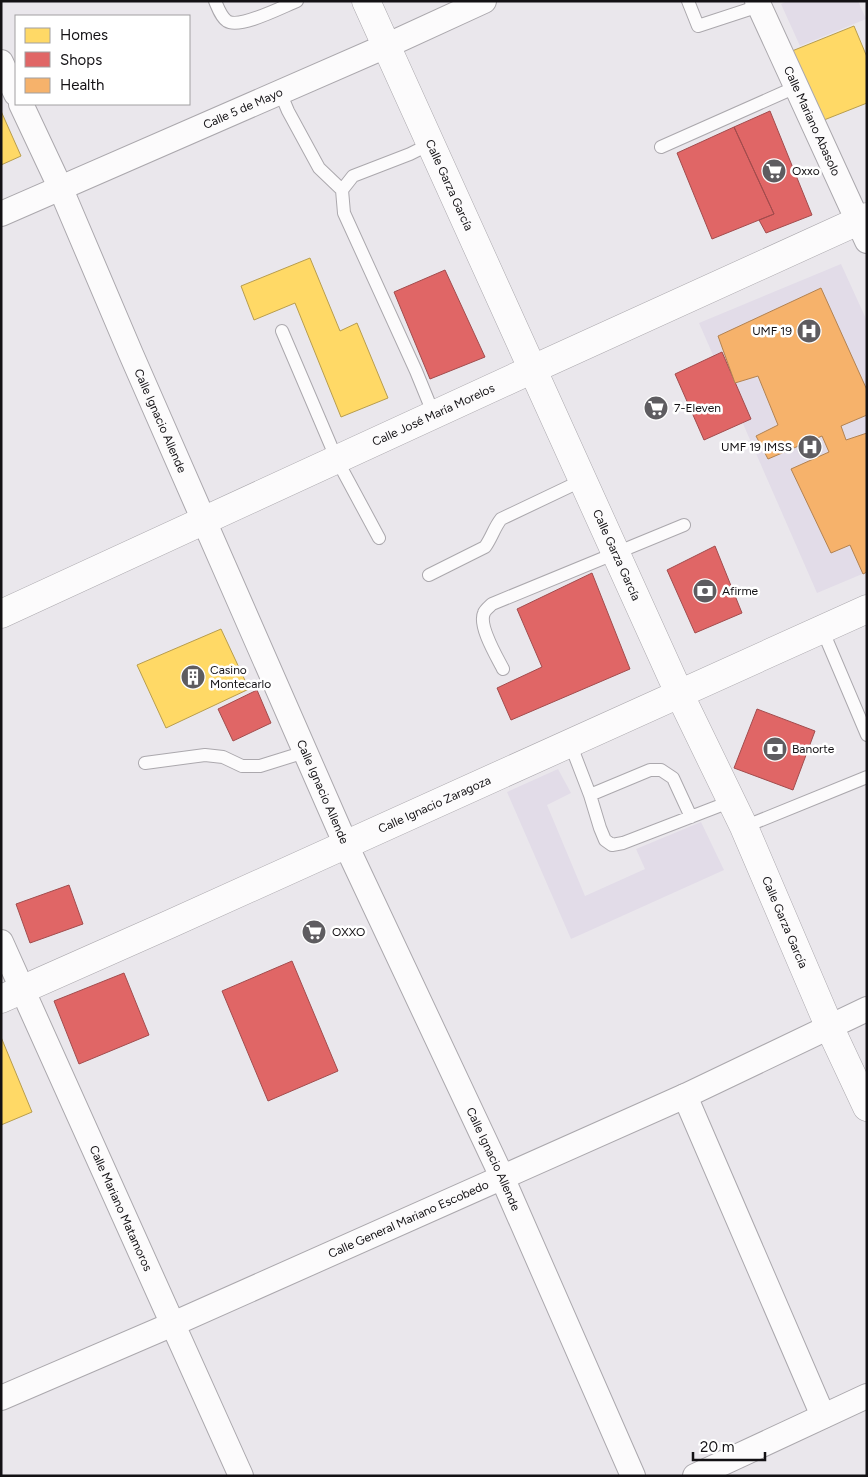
<svg xmlns="http://www.w3.org/2000/svg" width="868" height="1477" font-family="Figtree,sans-serif">
<style>
.built{fill:#e2dce8}
.homes{fill:#ffd966;stroke:#b89d4d}
.shops{fill:#e06666;stroke:#a24c4d}
.health{fill:#f6b26b;stroke:#b28251}
.lines{fill:none;stroke-linecap:round;stroke-linejoin:round}
.lane-casing{stroke:#aba8ad;stroke-width:14}
.street-casing{stroke:#aba8ad;stroke-width:26}
.secondary-casing{stroke:#aba8ad;stroke-width:29}
.primary-casing{stroke:#aba8ad;stroke-width:29}
.lane{stroke:#fcfbfc;stroke-width:12}
.street{stroke:#fcfbfc;stroke-width:24}
.secondary{stroke:#fcfbfc;stroke-width:28}
.primary{stroke:#fcfbfc;stroke-width:28}
.labels{text-anchor:middle;stroke-width:5;stroke-linejoin:round;paint-order:stroke}
.street-label{font-size:12px;fill:#131114;stroke:#fff}
.poi-label{font-size:12px;fill:#131114;stroke:#fff;text-anchor:start}
</style>
<rect width="100%" height="100%" fill="#eae7ec"/>
<path class="built" d="M788 1H858L866 19 800 46 781 4Z
M841 264 867 321V572L817 593 699 323Z
M558 769 571 793 547 805 585 896 645 869 636 849 701 822 724 870 571 939 507 792Z"/>
<path class="homes" d="M854 26 867 57V103L824 120 792 51Z
M1 111 21 156 1 165Z
M310 258 340 331 357 323 388 398 341 417 295 303 254 320 241 286Z
M221 629 249 689 166 728 137 665Z
M1 1037 32 1112 1 1125Z"/>
<path class="shops" d="M770 111 812 215 766 233 759 220 774 214 734 127Z
M734 127 774 214 712 239 677 153Z
M445 270 485 357 430 379 394 292Z
M722 352 751 419 704 440 675 374Z
M715 546 742 613 695 633 667 570Z
M592 573 630 669 511 720 497 688 542 667 517 609Z
M257 690 271 723 233 741 218 709Z
M757 709 815 731 793 790 734 768Z
M69 885 83 924 30 943 16 904Z
M292 961 338 1071 268 1101 222 991Z
M124 973 149 1035 79 1064 54 1001Z"/>
<path class="health" d="M821 288 867 390V415L841 426 846 440 867 433V572L863 574 850 545 831 553 791 469 829 452 822 436 768 459 756 436 778 425 758 376 735 383 718 336Z"/>
<g class="lines">
<defs>
<path id="lane" d="M215 1C218 8 221 17 227 21 240 29 282 7 297 1
M688 1 698 26 759 6
M280 92 288 111 319 168 342 190
M430 144 410 154 353 176 342 190 344 213 416 371 434 415
M661 147 796 87
M282 331 337 460 379 538
M429 575 485 547C492 537 494 528 501 519L583 480
M822 629 867 735
M503 669C497 657 478 626 484 613 485 610 489 607 492 604L684 525
M570 743 590 795 600 828 605 840 612 845 623 843 732 801
M145 763 205 755 223 757 242 766H260L305 752
M590 795 650 770H661L673 778 691 817
M744 827 867 777"/>
<g id="street">
<path id="s1" d="M757 1 867 241"/>
<path d="M1 62 16 94"/>
<path id="s2" d="M21 104 60 187 131 354 346 845 502 1177 633 1476"/>
<path id="s3" d="M1 214 386 46 484 1"/>
<path id="s4" d="M1 942 241 1476"/>
<path d="M685 1096 823 1416"/>
<path id="s5" d="M1 1398 173 1324 685 1096 867 1009"/>
<path d="M695 1476 867 1396"/>
</g>
<g id="secondary">
<path id="s6" d="M366 1 679 693 744 827 829 1026 867 1107"/>
</g>
<g id="primary">
<path id="s7" d="M1 614 533 369 867 217"/>
<path id="s8" d="M1 999 170 924 867 609"/>
</g>
</defs>
<use href="#lane" class="lane-casing"/>
<use href="#street" class="street-casing"/>
<use href="#secondary" class="secondary-casing"/>
<use href="#primary" class="primary-casing"/>
<use href="#lane" class="lane"/>
<use href="#street" class="street"/>
<use href="#secondary" class="secondary"/>
<use href="#primary" class="primary"/>
</g>
<defs>
<symbol id="supermarket-disc" viewBox="-11 -11 22 22"><circle r="9.5" fill="#5e5c60" stroke="#fff"/><path d="M-6-5.5h2.5l.6 2H6L4.5 2H-2.5L-4.4-4H-6ZM-1.5 3.2a1.3 1.3 0 1 0 .1 0ZM3 3.2a1.3 1.3 0 1 0 .1 0Z" fill="#fff"/></symbol>
<symbol id="hospital-disc" viewBox="-11 -11 22 22"><circle r="9.5" fill="#5e5c60" stroke="#fff"/><path d="M-5-5h3v3.5h4V-5h3V5h-3V1.5h-4V5h-3Z" fill="#fff"/></symbol>
<symbol id="bank-disc" viewBox="-11 -11 22 22"><circle r="9.5" fill="#5e5c60" stroke="#fff"/><path d="M-6-4H6V4H-6ZM0-2.3a2.3 2.3 0 1 0 0 4.6a2.3 2.3 0 1 0 0-4.6Z" fill="#fff"/></symbol>
<symbol id="building-disc" viewBox="-11 -11 22 22"><circle r="9.5" fill="#5e5c60" stroke="#fff"/><path d="M-4-6H4V6H1V3H-1V6H-4ZM-2.5-4.3h1.7v1.8h-1.7ZM.8-4.3h1.7v1.8H.8ZM-2.5-1h1.7V.8h-1.7ZM.8-1h1.7V.8H.8Z" fill="#fff"/></symbol>
</defs>
<g fill-rule="evenodd">
<use href="#supermarket-disc" x="760" y="157" width="28" height="28"/>
<use href="#hospital-disc" x="795" y="317" width="28" height="28"/>
<use href="#supermarket-disc" x="642" y="394" width="28" height="28"/>
<use href="#hospital-disc" x="796" y="433" width="28" height="28"/>
<use href="#bank-disc" x="691" y="577" width="28" height="28"/>
<use href="#building-disc" x="179" y="663" width="28" height="28"/>
<use href="#bank-disc" x="761" y="735" width="28" height="28"/>
<use href="#supermarket-disc" x="300" y="918" width="28" height="28"/>
</g>
<g class="labels">
<g class="street-label">
<text dy="4" stroke="none"><textPath href="#s3" startOffset="264">Calle 5 de Mayo</textPath></text>
<text dy="4" stroke="none"><textPath href="#s1" startOffset="132">Calle Mariano Abasolo</textPath></text>
<text dy="4" stroke="none"><textPath href="#s6" startOffset="202">Calle Garza García</textPath></text>
<text dy="4" stroke="none"><textPath href="#s7" startOffset="476">Calle José María Morelos</textPath></text>
<text dy="4" stroke="none"><textPath href="#s2" startOffset="346">Calle Ignacio Allende</textPath></text>
<text dy="4" stroke="none"><textPath href="#s6" startOffset="608">Calle Garza García</textPath></text>
<text dy="4" stroke="none"><textPath href="#s2" startOffset="751">Calle Ignacio Allende</textPath></text>
<text dy="4" stroke="none"><textPath href="#s8" startOffset="475">Calle Ignacio Zaragoza</textPath></text>
<text dy="4" stroke="none"><textPath href="#s6" startOffset="1012">Calle Garza García</textPath></text>
<text dy="4" stroke="none"><textPath href="#s2" startOffset="1156">Calle Ignacio Allende</textPath></text>
<text dy="4" stroke="none"><textPath href="#s4" startOffset="292">Calle Mariano Matamoros</textPath></text>
<text dy="4" stroke="none"><textPath href="#s5" startOffset="445">Calle General Mariano Escobedo</textPath></text>
</g>
<g class="poi-label">
<text x="792" y="175">Oxxo</text>
<text x="792" y="335" text-anchor="end">UMF 19</text>
<text x="674" y="412">7-Eleven</text>
<text x="792" y="451" text-anchor="end">UMF 19 IMSS</text>
<text x="722" y="595">Afirme</text>
<text x="210" y="674">Casino<tspan x="210" dy="14">Montecarlo</tspan></text>
<text x="792" y="753">Banorte</text>
<text x="332" y="936">OXXO</text>
</g>
</g>
<rect width="868" height="1477" fill="none" stroke="#131114" stroke-width="5"/>
<rect x="15" y="15" width="175" height="90" fill="#ffffff" stroke="#a1a0a1"/>
<rect x="25" y="28" width="25" height="15" fill="#ffd966" stroke="#a1a0a1"/>
<text x="60" y="40" font-size="15" fill="#131114">Homes</text>
<rect x="25" y="52" width="25" height="15" fill="#e06666" stroke="#a1a0a1"/>
<text x="60" y="65" font-size="15" fill="#131114">Shops</text>
<rect x="25" y="78" width="25" height="15" fill="#f6b26b" stroke="#a1a0a1"/>
<text x="60" y="90" font-size="15" fill="#131114">Health</text>
<path d="M693 1452v8h72v-8" fill="none" stroke="#131114" stroke-width="2.5"/>
<text x="700" y="1452" font-size="15" fill="#131114" stroke="#ffffff" stroke-width="4" paint-order="stroke">20 m</text>
</svg>
